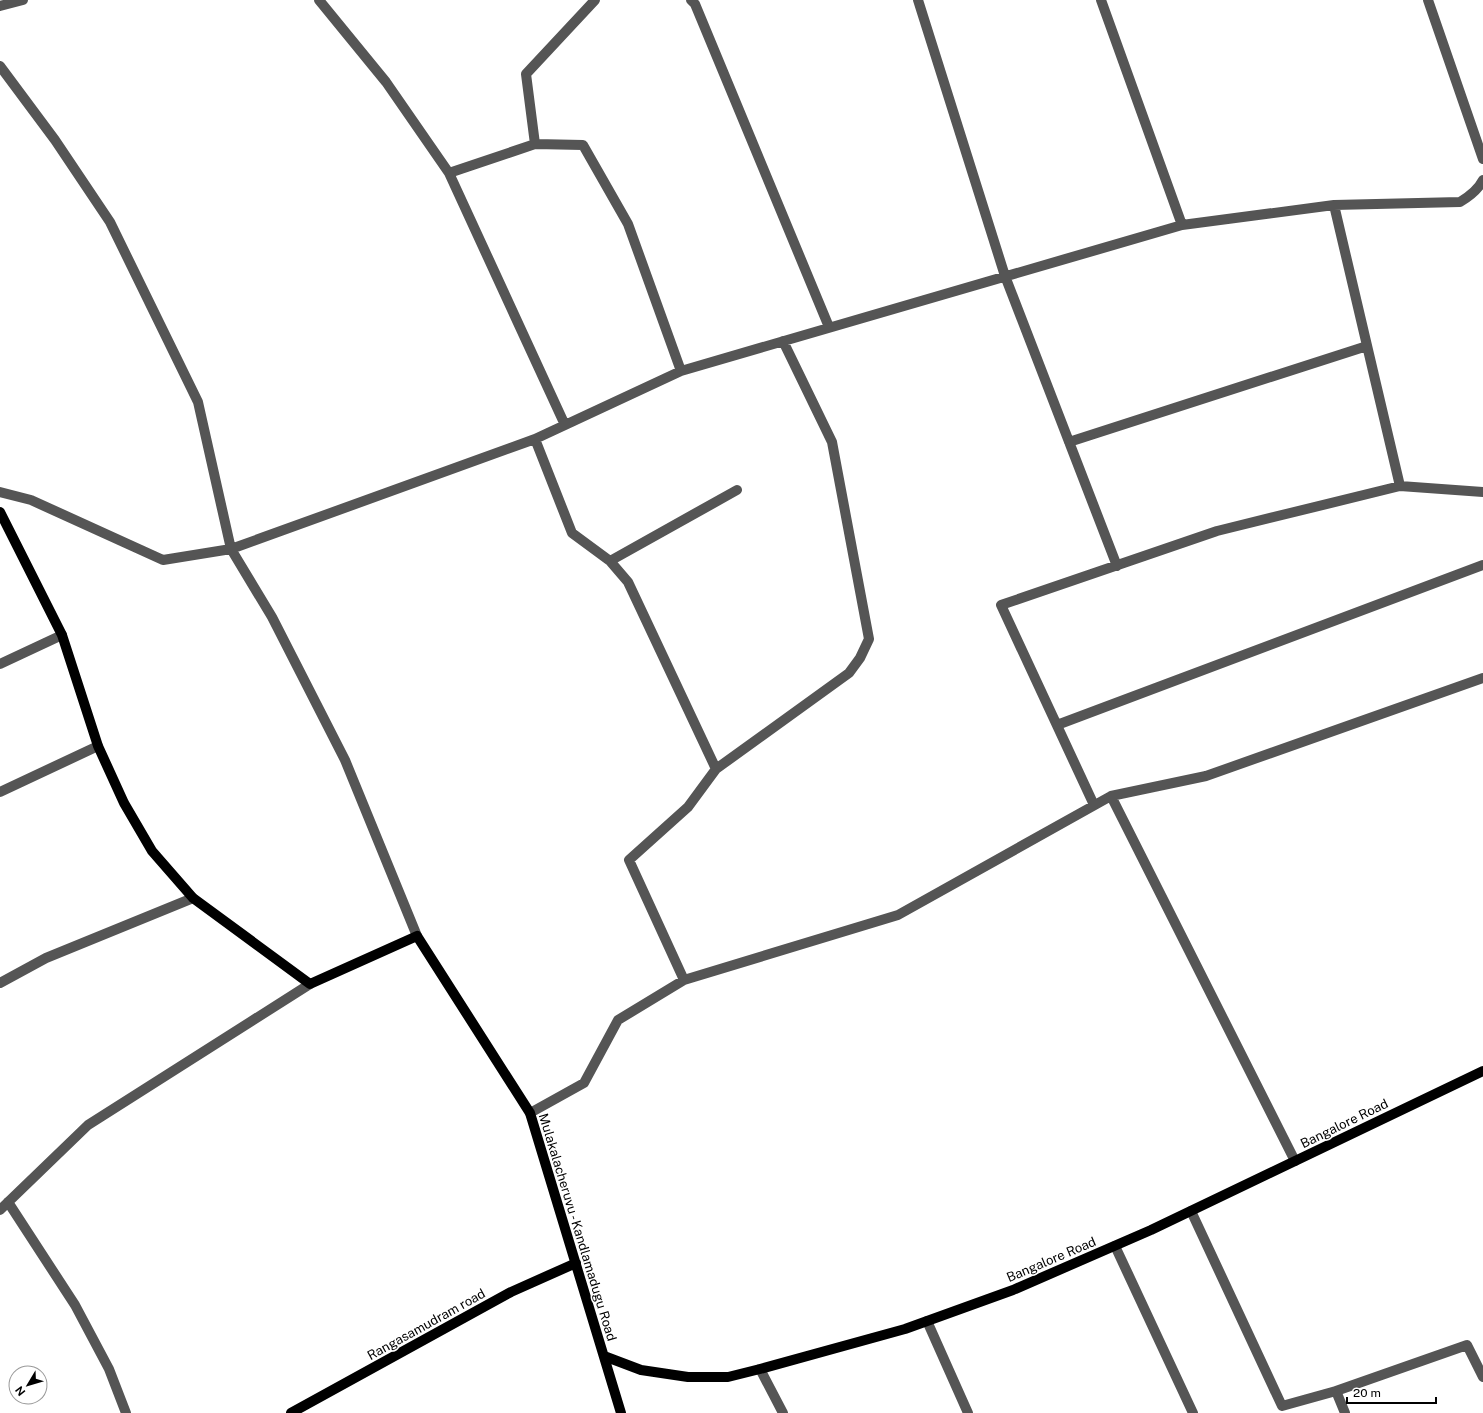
<svg xmlns="http://www.w3.org/2000/svg" width="1483" height="1413" font-family="'Public Sans',sans-serif">
<style>
.lines{fill:none;stroke-linecap:round;stroke-linejoin:round}
.minor{stroke:#555;stroke-width:10}
.major{stroke:#000;stroke-width:10}
.labels{text-anchor:middle;stroke-width:3;stroke-linejoin:round;paint-order:stroke}
.street-label{font-size:13px;fill:#000;stroke:#fff}
</style>
<rect width="100%" height="100%" fill="#fff"/>
<g class="lines">
<path class="minor" d="M319 0 386 82 449 173 565 425
M691 0 695 4 829 327
M918 0 1005 276 1117 566
M1101 0 1182 225
M1428 0 1483 159
M0 6 23 0
M0 66 55 140 110 222 198 402 231 549 272 617 345 760 417 936
M535 144 526 74 595 0
M449 173 535 144 583 145 628 224 681 371
M1334 205 1400 486
M535 439 572 533 610 561 628 582 716 769 688 807 629 860 684 980
M1069 442 1367 346
M0 492 31 500 163 560 231 549 535 439 681 371 1182 225 1334 205 1460 202C1470 196 1478 190 1483 180
M610 561 737 490
M0 664 62 635
M1057 725 1483 565
M716 769 849 673 860 658 869 639 832 442 783 341
M0 792 98 746
M1094 805 1001 605 1217 531 1400 486 1483 492
M0 983 46 958 193 898
M530 1113 584 1083 618 1020 684 980 898 915 1111 796
M1295 1161 1111 796 1206 776 1483 678
M8 1202 75 1305 109 1369 126 1413
M0 1210 88 1125 310 984
M1191 1211 1282 1406 1336 1391 1345 1413
M1115 1246 1193 1413
M927 1321 968 1413
M760 1369 783 1413
M1336 1391 1467 1345 1483 1377"/>
<path class="major" d="M0 512 62 635 98 746 124 803 152 851 193 898 310 984 417 936 530 1113 621 1413
M604 1356 641 1370 688 1377H728L760 1369 905 1329 1013 1290 1151 1230 1483 1071
M291 1413 511 1292 576 1263"/>
</g>
<g class="labels">
<g class="street-label">
<text transform="translate(1344 1123) rotate(-26)" y="5">Bangalore Road</text>
<text transform="translate(578 1227) rotate(73)" y="5">Mulakalacheruvu - Kandlamadugu Road</text>
<text transform="translate(1051 1259) rotate(-23)" y="5">Bangalore Road</text>
<text transform="translate(426 1324) rotate(-29)" y="5">Rangasamudram road</text>
</g>
</g>
<g transform="translate(28 1385) rotate(232)"><circle r="19" fill="#ffffff" stroke="#999999"/>
<path d="M0-3L7 15L0 10L-7 15Z" fill="#000000"/>
<text y="-6" font-size="11" font-weight="bold" text-anchor="middle" fill="#000000">N</text>
</g>
<path d="M1347 1397v6h89v-6" fill="none" stroke="#000000" stroke-width="2"/>
<text x="1353" y="1397" font-size="12" fill="#000000" stroke="#ffffff" stroke-width="3" paint-order="stroke">20 m</text>
</svg>
